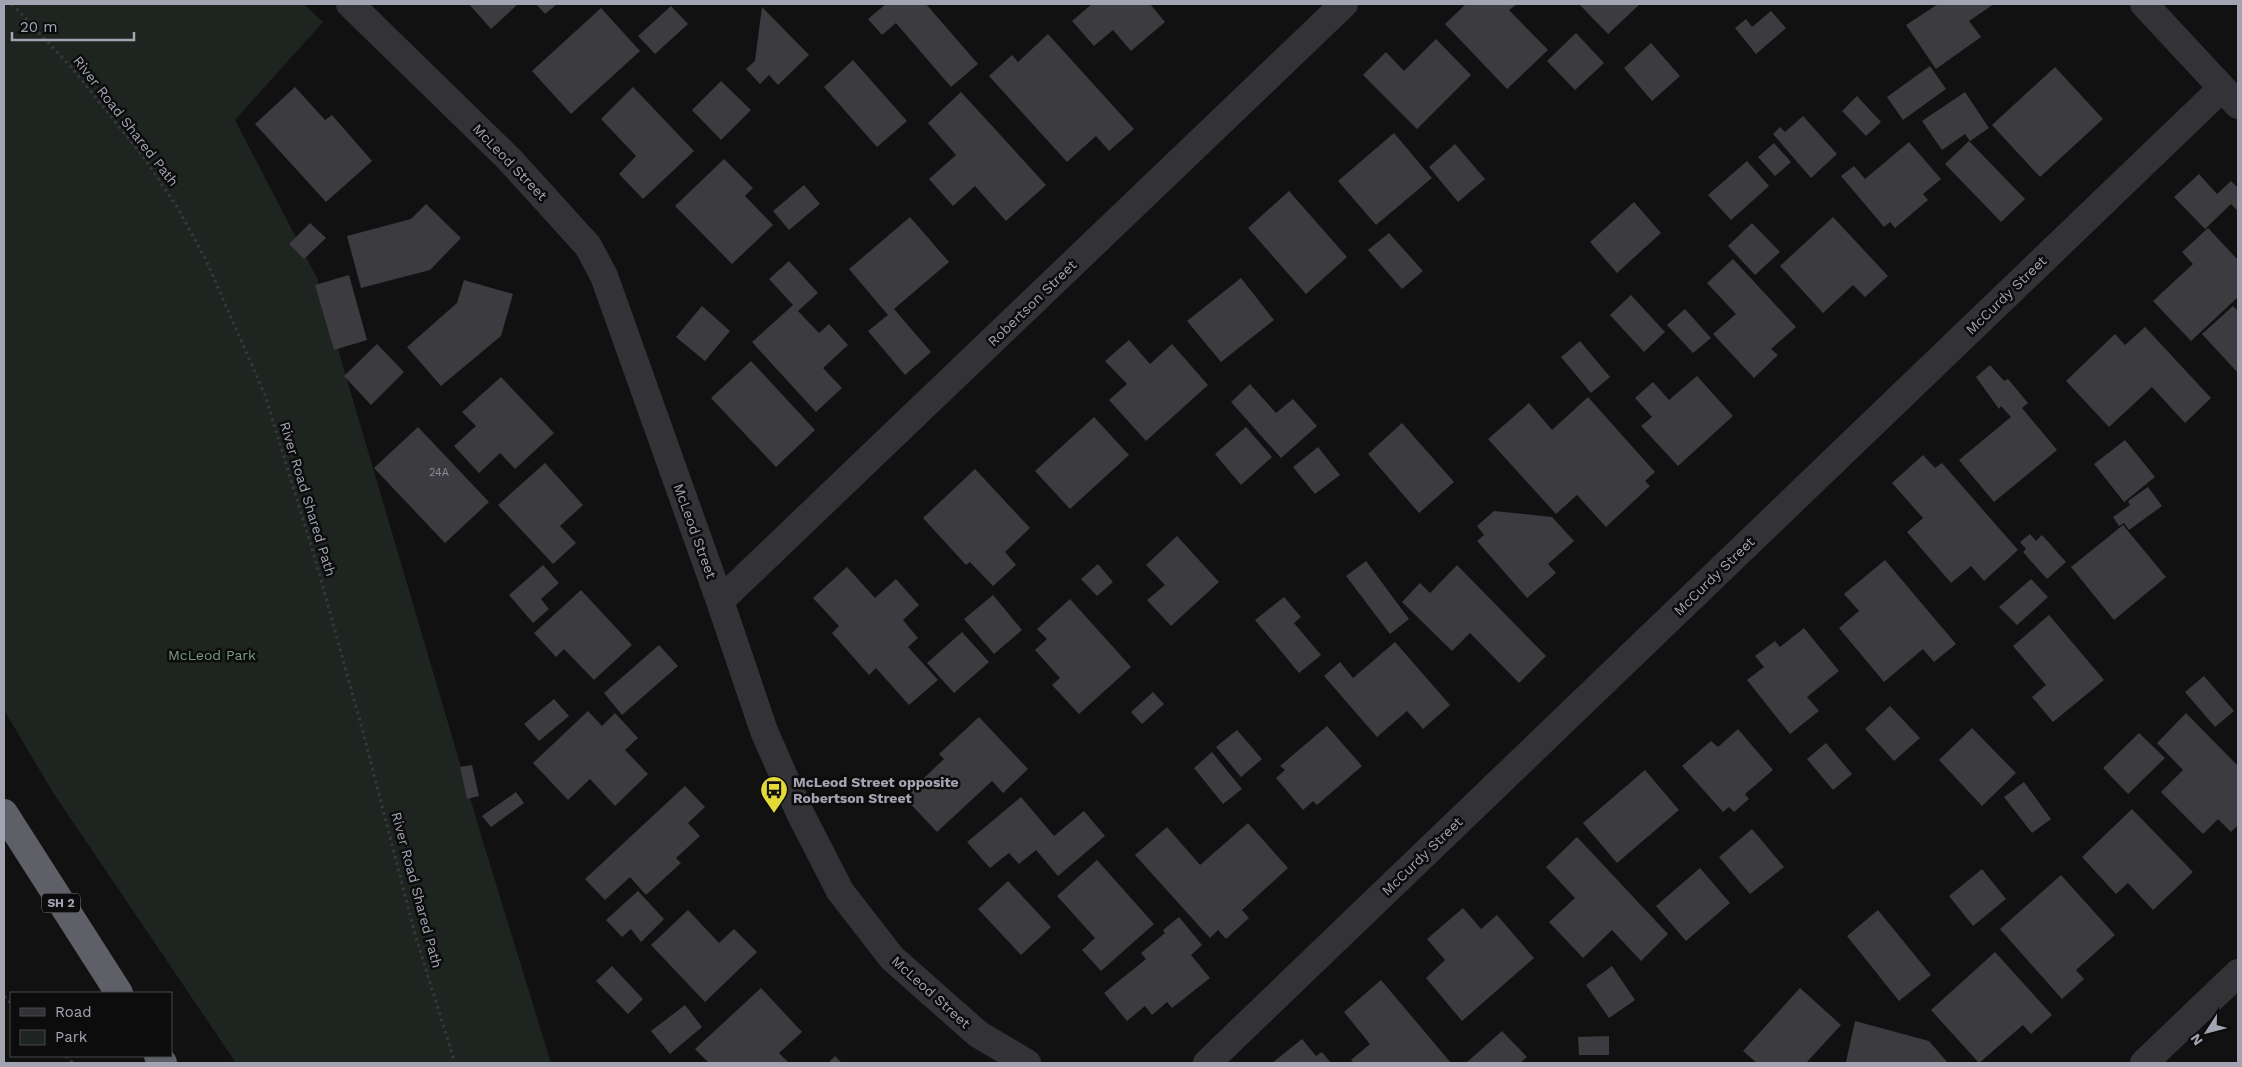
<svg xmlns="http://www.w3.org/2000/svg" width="2242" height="1067" font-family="'Work Sans',sans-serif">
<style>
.green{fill:#1e2520}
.building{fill:#3c3b3f}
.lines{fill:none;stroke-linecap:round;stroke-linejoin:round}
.path{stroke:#38383e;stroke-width:3;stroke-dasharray:2.5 4;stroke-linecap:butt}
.minor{stroke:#333237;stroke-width:28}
.highway{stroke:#5f5f68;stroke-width:28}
.labels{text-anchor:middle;stroke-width:5;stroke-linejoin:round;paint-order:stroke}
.number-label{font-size:11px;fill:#898a95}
.shield{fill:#0c0c0d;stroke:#767680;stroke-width:1}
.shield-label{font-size:12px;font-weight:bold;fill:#a3a4b2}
.street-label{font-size:14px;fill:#a3a4b2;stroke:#0c0c0d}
.park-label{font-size:14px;fill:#7b9c86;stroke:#0c0c0d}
.poi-label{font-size:14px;font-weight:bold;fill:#a3a4b2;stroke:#0c0c0d;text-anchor:start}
</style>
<rect width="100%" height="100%" fill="#111112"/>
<path class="green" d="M4 4H304L323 22 235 120 317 278 484 845 551 1063H236L54 794 4 710Z"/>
<path class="building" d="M469 4H518L491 29Z
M536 4H557L545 14Z
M886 4H926L978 64 951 87 896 23 882 35 868 19Z
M1092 4H1150L1165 22 1131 51 1113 30 1094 46 1072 21Z
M1466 4H1517L1509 10 1548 50 1507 89 1445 24Z
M1579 4H1640L1608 34Z
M1938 4H1994L1969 21 1981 37 1936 69 1906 25Z
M671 6 688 24 655 54 638 36Z
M762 7 809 55 778 85 769 75 760 84 746 69 755 61Z
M601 8 640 51 571 114 532 71Z
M1771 11 1786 28 1756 54 1735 28 1746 19 1752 27Z
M1576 33 1604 63 1575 90 1547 61Z
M1048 34 1134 129 1109 151 1096 136 1067 162 989 76 1012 55 1018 62Z
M1436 39 1471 75 1417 129 1363 75 1386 52 1404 71Z
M1651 43 1680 76 1652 101 1624 68Z
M853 60 907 121 877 147 824 87Z
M1930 66 1946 89 1903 120 1887 97Z
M2055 67 2103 119 2040 177 1992 125Z
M721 81 751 110 721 140 692 110Z
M295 87 325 120 332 115 372 161 326 202 255 124Z
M633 87 694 151 643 199 619 174 636 156 601 119Z
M961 92 1046 185 1006 221 975 186 953 206 929 179 956 155 928 123Z
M1965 92 1989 128 1970 141 1965 134 1942 150 1922 121Z
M1857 96 1881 122 1866 136 1842 111Z
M1803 116 1837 154 1811 178 1773 134 1780 127 1785 132Z
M1394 133 1432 178 1376 225 1338 181Z
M1969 141 2025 199 2001 222 1945 164Z
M1909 142 1941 179 1923 194 1928 200 1895 228 1890 222 1884 227 1841 176 1854 166 1865 179Z
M1774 143 1791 162 1775 176 1758 157Z
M1455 144 1485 179 1458 202 1429 167Z
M724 159 753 188 745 196 773 225 732 264 675 206Z
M1747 161 1769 186 1731 220 1708 195Z
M2199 174 2217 194 2231 181 2238 188V211L2231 204 2205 229 2174 197Z
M804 185 820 204 789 230 773 211Z
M1289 191 1347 257 1306 294 1248 228Z
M1634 202 1661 233 1617 273 1590 242Z
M426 204 461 238 430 270 361 288 347 236 411 219Z
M910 217 949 262 894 309 931 352 905 375 868 331 888 315 849 269Z
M1833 217 1888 276 1865 297 1853 285 1823 313 1780 266Z
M310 223 326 238 304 259 289 244Z
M1752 223 1780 252 1755 275 1728 246Z
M2208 228 2238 260V297L2191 341 2153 301 2193 264 2182 252Z
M1389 233 1423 271 1402 289 1368 250Z
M1733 259 1796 327 1771 349 1778 355 1754 378 1713 334 1736 314 1707 283Z
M789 261 818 293 798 311 819 333 829 324 848 345 823 368 842 388 816 412 752 342 793 305 769 279Z
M349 275 367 340 334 350 315 285Z
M1241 278 1274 320 1221 362 1187 321Z
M464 280 513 294 501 336 441 386 407 347 457 303Z
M1631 295 1665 332 1644 352 1610 315Z
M702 306 730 331 705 361 676 337Z
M2233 306 2238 311V373L2202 334Z
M1685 309 1711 338 1693 353 1667 325Z
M2145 327 2211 398 2185 423 2152 387 2109 427 2066 381 2115 334 2125 345Z
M1129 340 1150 364 1172 344 1208 385 1146 441 1109 400 1127 384 1105 361Z
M1580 341 1610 377 1591 393 1561 357Z
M377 344 404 372 371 405 344 376Z
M751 361 815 430 776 467 711 398Z
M1990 365 2004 381 2008 379 2028 403 2022 408 2057 450 1994 502 1959 460 2011 417 2001 406 1999 409 1976 377Z
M1697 376 1733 416 1678 466 1641 426 1652 417 1635 398 1653 382 1669 400Z
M501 377 554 433 515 469 500 453 479 473 454 446 476 426 462 412Z
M1250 384 1276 413 1293 399 1317 426 1281 458 1231 402Z
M1588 397 1655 472 1645 481 1650 486 1606 527 1577 495 1556 514 1488 439 1529 403 1552 430Z
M1094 417 1129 455 1070 509 1035 471Z
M1402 423 1454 482 1419 513 1368 454Z
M418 427 489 502 445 543 374 468Z
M1246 427 1272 457 1241 485 1215 454Z
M2125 440 2155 477 2124 502 2094 464Z
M1318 447 1340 475 1315 494 1293 467Z
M1923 455 1935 468 1942 463 2018 550 1984 581 1971 566 1951 583 1907 532 1923 518 1892 483Z
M545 463 583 505 560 526 576 543 553 564 498 505Z
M975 469 1030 528 1005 552 1016 565 993 586 970 562 966 565 923 518Z
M2148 487 2162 506 2129 530 2124 523 2119 526 2113 517 2130 505 2128 501Z
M1494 511 1552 517 1574 541 1548 564 1556 573 1527 598 1477 541 1484 535 1477 526Z
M2123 525 2166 577 2114 620 2071 567Z
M2030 534 2036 541 2042 535 2066 562 2047 579 2023 552 2026 549 2020 542Z
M1177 536 1219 582 1171 626 1147 600 1165 585 1146 565Z
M1885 560 1956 644 1934 662 1923 649 1884 682 1839 628 1859 611 1844 594Z
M1366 561 1409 619 1390 634 1346 576Z
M1098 564 1113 582 1097 596 1081 579Z
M543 565 559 583 541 599 549 609 533 623 509 595Z
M1457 565 1546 656 1519 683 1470 633 1452 651 1402 602 1420 583 1430 593Z
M847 567 875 598 896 579 919 605 903 620 918 638 908 647 938 680 909 705 876 668 869 675 832 633 839 626 813 598Z
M2031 579 2048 597 2017 625 1999 607Z
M581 590 632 645 594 680 564 649 556 657 534 633Z
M993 595 1022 630 994 654 964 619Z
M1284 597 1301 617 1294 623 1321 655 1299 673 1255 620Z
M1070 599 1131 667 1079 714 1052 685 1060 678 1035 650 1047 639 1037 629Z
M2049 615 2104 680 2053 722 2032 697 2046 685 2013 646Z
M1804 628 1839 671 1807 697 1819 711 1790 734 1747 680 1764 667 1755 656 1775 641 1780 647Z
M962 632 989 662 954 693 927 663Z
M1395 642 1450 705 1423 729 1407 711 1377 737 1324 676 1340 662 1353 678Z
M659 645 678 666 622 715 604 693Z
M2204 676 2234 711 2215 727 2185 692Z
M1153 692 1164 704 1142 724 1131 712Z
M554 699 569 716 539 741 524 724Z
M1890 706 1920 738 1894 761 1865 729Z
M588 711 602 726 615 713 638 738 625 750 648 774 615 806 590 779 568 800 533 763Z
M2186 713 2238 766V825L2231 832 2218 819 2203 834 2161 792 2183 770 2157 743Z
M979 717 1028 769 1003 793 992 781 937 832 904 797 944 759 939 754Z
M1327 726 1362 766 1317 805 1313 801 1303 810 1276 778 1285 770 1280 766Z
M1972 728 2016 773 1982 806 1939 760Z
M1738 729 1773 770 1745 794 1749 799 1734 812 1729 807 1723 812 1682 766 1711 741 1718 747Z
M1237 730 1262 759 1241 777 1216 747Z
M2139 733 2165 758 2128 794 2103 768Z
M1826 743 1852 774 1833 790 1807 759Z
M1212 752 1242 789 1223 804 1194 768Z
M472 765 479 796 467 799 460 767Z
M1645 770 1679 810 1617 863 1583 823Z
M2024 782 2051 819 2032 833 2004 797Z
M685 786 705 807 688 823 700 836 676 858 681 863 646 895 630 877 605 900 585 879Z
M516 792 524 803 491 827 482 816Z
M1021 797 1054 836 1084 811 1105 836 1058 876 1036 850 1019 864 1009 853 990 868 967 842Z
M2132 809 2193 872 2153 910 2128 883 2116 894 2082 857Z
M1248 823 1288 868 1242 910 1249 918 1226 939 1218 930 1210 938 1135 855 1167 827 1200 865Z
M1752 829 1784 867 1750 894 1719 857Z
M1577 837 1668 934 1641 961 1612 930 1583 958 1549 922 1575 898 1546 867Z
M1097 860 1154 924 1101 971 1082 950 1095 938 1057 896Z
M1700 868 1730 903 1686 941 1656 906Z
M1982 869 2006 899 1973 926 1949 896Z
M2061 875 2115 935 2076 970 2084 979 2062 999 2000 929Z
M1008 881 1051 927 1021 955 978 909Z
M638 891 664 919 641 942 631 929 622 937 606 920Z
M1463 908 1481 929 1497 915 1534 958 1462 1021 1426 978 1445 960 1427 939Z
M688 910 719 943 734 929 757 952 705 1002 651 945Z
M1878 910 1931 975 1899 1001 1847 936Z
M1179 917 1202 945 1191 955 1210 978 1172 1008 1167 1002 1152 1015 1145 1006 1127 1021 1104 993 1146 959 1141 953 1165 933 1163 930Z
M1995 952 2052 1015 2031 1034 2023 1025 1979 1063 1931 1010Z
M612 966 643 999 628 1014 596 981Z
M1612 966 1635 1000 1609 1018 1586 985Z
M1381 980 1451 1063H1354L1351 1060 1370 1044 1344 1012Z
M761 988 802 1032 779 1053 789 1063H709L695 1049Z
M1800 988 1841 1025 1806 1063H1757L1743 1051Z
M685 1005 702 1027 670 1054 651 1031Z
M1855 1021 1929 1041 1948 1063 1846 1062Z
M1502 1031 1527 1057 1520 1063H1466Z
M1609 1036V1055H1579L1578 1037Z
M1302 1039 1316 1056 1322 1052 1331 1063H1272Z
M835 1056 842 1063H828Z"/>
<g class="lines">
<path class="path" d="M12 4 71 67 145 159 177 207 205 258 265 395 316 562 363 732 415 934 455 1063
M4 996 11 1003
M66 1056 73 1063"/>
<path class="minor" d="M350 4 509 159 588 246 604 276 720 601 764 731 799 811 840 891 892 958 978 1034 1027 1063
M2144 4 2238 105
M720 601 1344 4
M1207 1063 2222 88
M2144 1063 2238 973"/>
<path class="highway" d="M4 813 119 993
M158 1056 163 1063"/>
</g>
<defs>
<symbol id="bus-pin" viewBox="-11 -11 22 30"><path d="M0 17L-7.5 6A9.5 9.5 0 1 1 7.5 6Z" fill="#e4da37" stroke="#0c0c0d"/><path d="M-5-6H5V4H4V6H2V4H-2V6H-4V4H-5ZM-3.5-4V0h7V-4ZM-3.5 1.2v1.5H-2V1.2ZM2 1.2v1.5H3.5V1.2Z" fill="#111"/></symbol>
</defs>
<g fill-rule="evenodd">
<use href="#bus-pin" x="758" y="774" width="32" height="43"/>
</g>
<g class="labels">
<g class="number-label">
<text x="439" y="476">24A</text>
</g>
<rect class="shield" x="42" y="893.5" width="38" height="19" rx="4"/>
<g class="shield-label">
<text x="61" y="907">SH 2</text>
</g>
<g class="street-label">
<text transform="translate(126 121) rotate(52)" y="5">River Road Shared Path</text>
<text transform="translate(510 162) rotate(46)" y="5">McLeod Street</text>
<text transform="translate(2006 295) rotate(-44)" y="5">McCurdy Street</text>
<text transform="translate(1032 303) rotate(-44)" y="5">Robertson Street</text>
<text transform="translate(308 499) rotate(73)" y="5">River Road Shared Path</text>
<text transform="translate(695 531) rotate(70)" y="5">McLeod Street</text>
<text transform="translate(1714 576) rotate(-44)" y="5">McCurdy Street</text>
<text transform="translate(1422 856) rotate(-44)" y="5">McCurdy Street</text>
<text transform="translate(417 890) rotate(75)" y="5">River Road Shared Path</text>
<text transform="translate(931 992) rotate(42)" y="5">McLeod Street</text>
</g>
<g class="park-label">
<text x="212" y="660">McLeod Park</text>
</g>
<g class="poi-label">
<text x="793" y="787">McLeod Street opposite<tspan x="793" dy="16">Robertson Street</tspan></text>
</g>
</g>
<rect width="2242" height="1067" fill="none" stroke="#a3a4b2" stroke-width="10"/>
<rect x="10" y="992" width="162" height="65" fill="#0c0c0d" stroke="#48494f"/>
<rect x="20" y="1008" width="25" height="8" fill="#333237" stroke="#48494f"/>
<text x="55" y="1017" font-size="15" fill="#a3a4b2">Road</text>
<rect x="20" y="1030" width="25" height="15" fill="#1e2520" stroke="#48494f"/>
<text x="55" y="1042" font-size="15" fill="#a3a4b2">Park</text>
<g transform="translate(2207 1032) rotate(234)" stroke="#0c0c0d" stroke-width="4" paint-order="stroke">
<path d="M0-4L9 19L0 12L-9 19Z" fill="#a3a4b2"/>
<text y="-8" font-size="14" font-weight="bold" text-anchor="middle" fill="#a3a4b2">N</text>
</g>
<path d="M12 32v8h122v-8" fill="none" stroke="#a3a4b2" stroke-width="2.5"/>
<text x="20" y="32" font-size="15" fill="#a3a4b2" stroke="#0c0c0d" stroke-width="4" paint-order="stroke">20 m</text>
</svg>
